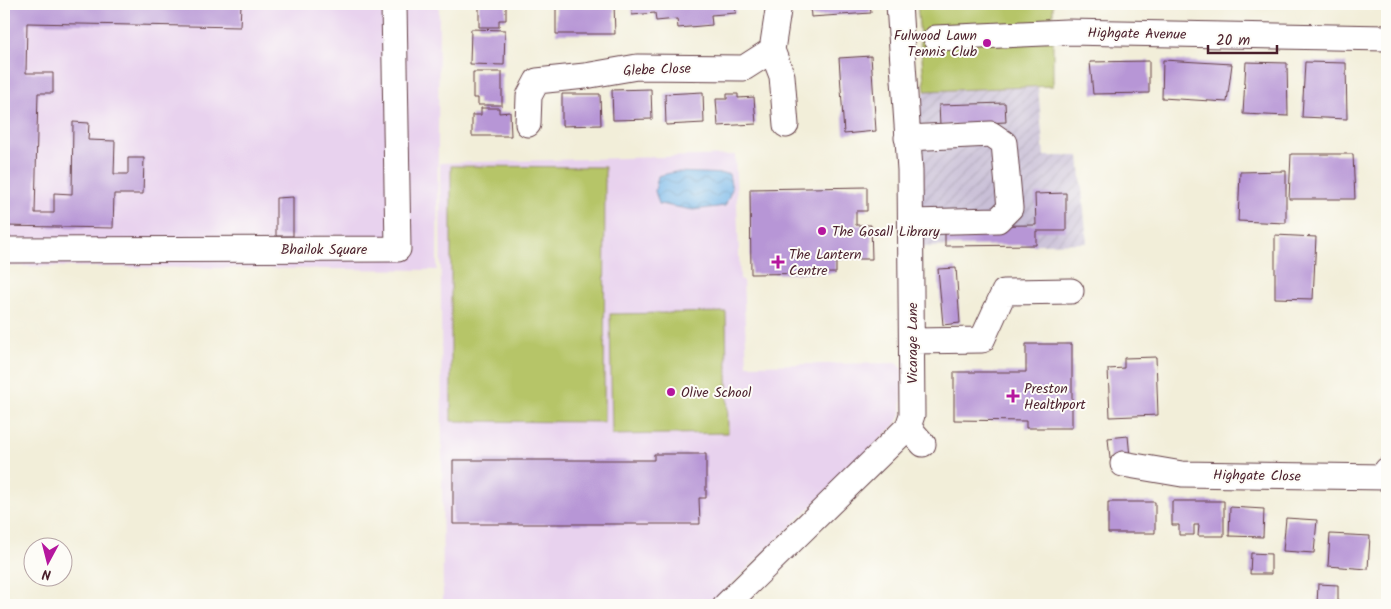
<svg xmlns="http://www.w3.org/2000/svg" width="1391" height="609" font-family="Kalam,sans-serif">
<style>
.built{fill:#e8d2ee}
.industrial{fill:url(#industrial-furrows)}
.pitch{fill:#b6c568;stroke:#80724a}
.water{fill:url(#water-waves);stroke:#5f6a8a}
.building{fill:#b796d6}
.lines{fill:none;stroke-linecap:round;stroke-linejoin:round}
.minor-casing{stroke:#633e45;stroke-width:27}
.minor{stroke:#fff;stroke-width:25}
.poi-dot{fill:#b5179e;stroke:#fdfcf7;stroke-width:2}
.labels{text-anchor:middle;stroke-width:4;stroke-linejoin:round;paint-order:stroke}
.street-label{font-size:14px;fill:#4a1f2b;stroke:#fdfcf7}
.poi-label{font-size:14px;fill:#4a1f2b;stroke:#fdfcf7;text-anchor:start}
</style>
<defs>
<pattern id="industrial-furrows" width="10" height="10" patternUnits="userSpaceOnUse" patternTransform="scale(1.25)"><rect width="10" height="10" fill="#c9bfd7"/><path d="M-1 1l2-2M0 10L10 0M9 11l2-2" fill="none" stroke="#aea4b9"/></pattern>
<pattern id="water-waves" width="16" height="10" patternUnits="userSpaceOnUse" patternTransform="scale(1.25)"><rect width="16" height="10" fill="#74b6e9"/><path d="M0 5q4-4 8 0t8 0" fill="none" stroke="#6193bd"/></pattern>
</defs>
<rect width="100%" height="100%" fill="#fdfcf7"/>
<filter id="ink" filterUnits="userSpaceOnUse"><feTurbulence type="fractalNoise" baseFrequency=".02" numOctaves="2"/><feDisplacementMap in="SourceGraphic" scale="10" xChannelSelector="R" yChannelSelector="G"/><feConvolveMatrix kernelMatrix="1 2 1 2 8 2 1 2 1" color-interpolation-filters="sRGB"/></filter>
<filter id="wash" filterUnits="userSpaceOnUse"><feTurbulence type="fractalNoise" baseFrequency=".0096" numOctaves="4" result="noise"/><feDisplacementMap in="SourceGraphic" scale="20" xChannelSelector="R" yChannelSelector="G"/><feGaussianBlur stdDeviation="1.12" result="paint"/><feColorMatrix in="noise" values="0 0 0 0 0 0 0 0 0 0 0 0 0 0 0 0 0 1.4 0 .05"/><feComposite in="paint" operator="in"/></filter>
<g filter="url(#wash)">
<rect width="100%" height="100%" fill="#f2eed9"/>
<path class="built" d="M4 4H439L437 270 4 266Z
M735 155 740 279 743 280 747 365 896 363 903 370 901 415 896 424 710 605H443L440 163Z"/>
<path class="industrial" d="M1038 87 1044 156H1079L1087 243 919 247 918 105 925 91Z"/>
<path class="pitch" d="M917 4H1053V86L925 91Z
M451 166 605 167 604 422 451 421Z
M726 312 728 433 612 435 610 314Z"/>
<path class="water" d="M675 172 729 174 732 189 725 206 693 210 659 204 655 191 658 176Z"/>
<g id="blocks">
<path class="building" d="M4 4H241L240 27 27 23 26 73H53V93H38L35 213H54V193L72 194 73 122 89 123 88 140 115 141 114 174H128V158H144L143 194H114L113 228 4 226Z
M479 4H506V20H499V27H479Z
M556 4H614L615 34H556Z
M631 4H735L736 13 711 15 712 25 678 28 677 19 656 21 655 13 632 15Z
M810 4H870L871 13 811 17Z
M471 29 505 30 504 65 470 64Z
M871 56 876 131 844 134 839 58Z
M1163 60 1232 64 1227 102 1162 98Z
M1149 61V93L1093 94 1090 62Z
M1246 62 1287 63 1288 116 1243 114Z
M1305 62 1346 63 1347 119 1302 117Z
M473 72H502V105H478V98H473Z
M651 89 652 119 613 120 612 90Z
M703 92 704 123 666 125 665 94Z
M562 94H600L601 125 562 126Z
M727 94H738V98L754 97 756 124 718 126 716 99H727Z
M1005 103 1006 122 940 125 939 105Z
M481 108H499V113L510 112 511 136H472V115H481Z
M1291 154H1353L1355 199H1289Z
M1286 171V223L1238 221 1240 172Z
M867 187V211H856V225H871L872 259H836V273L751 274 750 189Z
M1066 193V231H1036V245L945 246V226L1036 225 1035 194Z
M293 197V236H276V198Z
M1275 235 1316 237 1313 299 1275 298Z
M956 268 960 323 943 325 938 269Z
M1026 344H1072V428H1026V421L954 420V372H1026Z
M1156 357 1158 415 1110 417 1108 369 1124 368V358Z
M1128 436 1130 457 1110 459 1108 438Z
M654 454H706V498H699L700 524H453V460H654Z
M1172 501H1224V536H1198L1199 525H1194V535H1179V525H1172Z
M1108 502H1155V533H1108Z
M1230 507 1264 509 1263 537 1229 536Z
M1286 518 1317 520 1314 553 1283 551Z
M1330 534 1370 536 1368 569 1328 566Z
M1251 553 1271 554V574H1250Z
M1318 584 1338 585V605H1317Z"/>
</g>
</g>
<g filter="url(#ink)">
<use href="#blocks" fill-opacity="0" stroke="#633e45" stroke-width="1"/>
<g class="lines">
<defs>
<path id="minor" d="M936 38 1067 32 1387 38
M772 50 782 76 786 125
M528 124 529 96 537 81 585 76 637 67 744 68 772 50 779 4
M907 138 991 134 1004 143 1010 208 998 220 911 222
M4 250 398 249 394 4
M913 341 982 340 1004 292 1071 291
M908 427 923 444
M1123 464 1182 474 1385 477 1387 470
M726 605 908 427 912 415 910 170 899 4"/>
</defs>
<use href="#minor" class="minor-casing"/>
<use href="#minor" class="minor"/>
</g>
</g>
<g class="poi-dot">
<circle cx="987" cy="43" r="5"/>
<circle cx="822" cy="231" r="5"/>
<path d="M775.5 254.5h5v5h5v5h-5v5h-5v-5h-5v-5h5z"/>
<circle cx="671" cy="392" r="5"/>
<path d="M1010.5 388.5h5v5h5v5h-5v5h-5v-5h-5v-5h5z"/>
</g>
<g class="labels">
<g class="street-label">
<text transform="translate(1137 33) rotate(1)" y="5">Highgate Avenue</text>
<text transform="translate(657 69) rotate(-2)" y="5">Glebe Close</text>
<text x="324" y="254">Bhailok Square</text>
<text transform="translate(912 343) rotate(-90)" y="5">Vicarage Lane</text>
<text transform="translate(1257 475) rotate(1)" y="5">Highgate Close</text>
</g>
<g class="poi-label">
<text x="977" y="40" text-anchor="end">Fulwood Lawn<tspan x="977" dy="16">Tennis Club</tspan></text>
<text x="832" y="236">The Gosall Library</text>
<text x="789" y="259">The Lantern<tspan x="789" dy="16">Centre</tspan></text>
<text x="1024" y="393">Preston<tspan x="1024" dy="16">Healthport</tspan></text>
<text x="681" y="397">Olive School</text>
</g>
</g>
<rect width="1391" height="609" fill="none" stroke="#fdfcf7" stroke-width="20"/>
<g transform="translate(48 562) rotate(187)"><circle r="24" fill="#fdfcf7" stroke="#b5a4a5"/>
<path d="M0-4L9 19L0 12L-9 19Z" fill="#b5179e"/>
<text y="-8" font-size="14" font-weight="bold" text-anchor="middle" fill="#4a1f2b">N</text>
</g>
<path d="M1208 45v8h69v-8" fill="none" stroke="#4a1f2b" stroke-width="2.5"/>
<text x="1216" y="45" font-size="15" fill="#4a1f2b" stroke="#fdfcf7" stroke-width="4" paint-order="stroke">20 m</text>
</svg>
